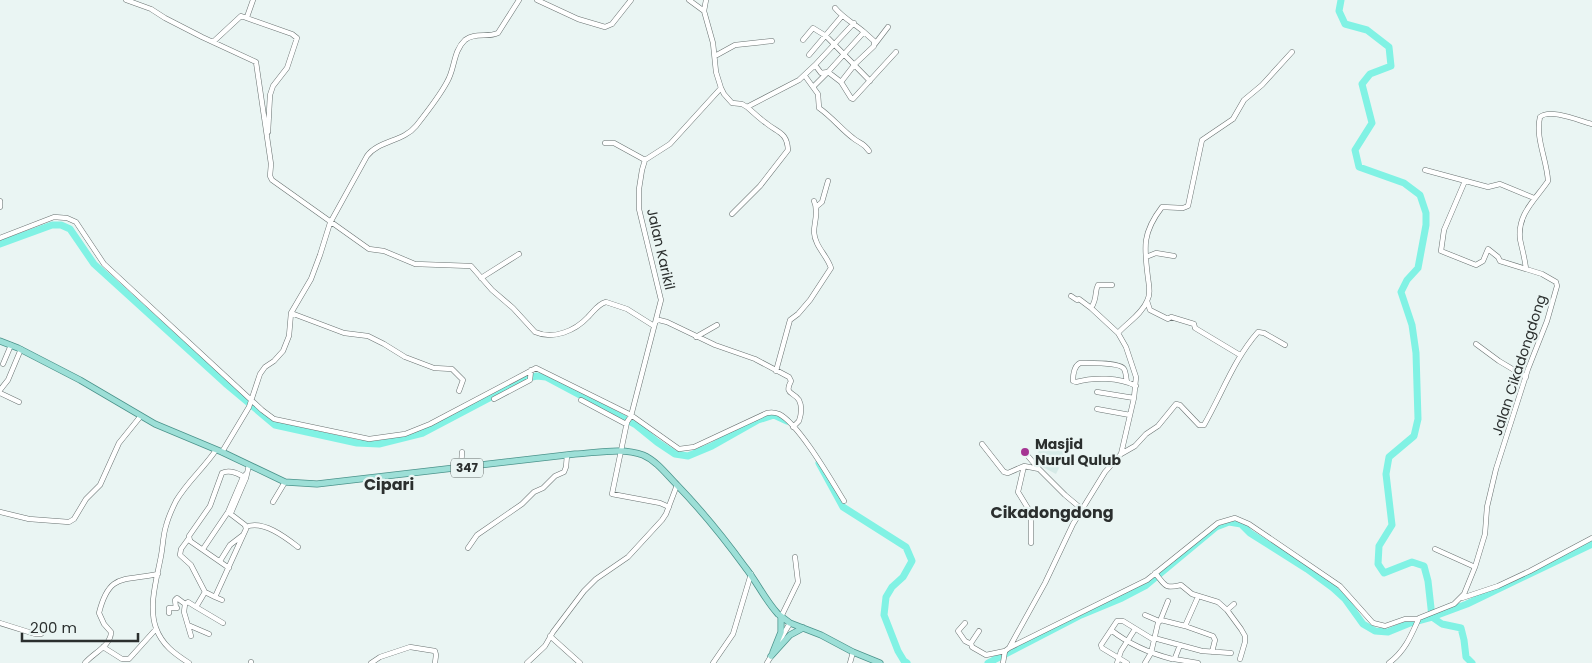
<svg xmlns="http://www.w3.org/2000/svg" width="1592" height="663" font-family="Poppins,sans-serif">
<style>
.built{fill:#d6eae7}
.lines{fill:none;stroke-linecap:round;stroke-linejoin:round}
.river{stroke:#81f2e4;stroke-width:7}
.minor-casing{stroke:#697271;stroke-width:5.5}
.major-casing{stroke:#4b938b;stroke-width:7}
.minor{stroke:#fff;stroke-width:4.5}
.major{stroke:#9ddfd7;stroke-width:5.5}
.poi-dot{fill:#a53593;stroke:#eaf5f3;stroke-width:2}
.labels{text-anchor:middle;stroke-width:4.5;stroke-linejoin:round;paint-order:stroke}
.shield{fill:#eaf5f3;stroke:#646a69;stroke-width:1}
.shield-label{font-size:12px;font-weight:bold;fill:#2b2f2e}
.street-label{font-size:14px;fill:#2b2f2e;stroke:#eaf5f3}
.poi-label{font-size:14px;font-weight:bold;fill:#2b2f2e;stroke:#eaf5f3;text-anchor:start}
.quarter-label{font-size:16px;font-weight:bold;fill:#2b2f2e;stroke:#eaf5f3}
</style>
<rect width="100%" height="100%" fill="#eaf5f3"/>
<path class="built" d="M1043 443 1067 452 1056 474 1033 462Z"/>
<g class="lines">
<path class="river" d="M1341 0 1339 11 1345 24 1367 30 1389 47 1391 66 1370 74 1362 84 1372 123 1355 150 1359 167 1404 183 1420 195 1426 213V225L1418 268 1407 280 1401 292 1412 325 1416 353 1418 419 1414 436 1389 457 1386 474 1392 525 1379 546 1378 564 1384 573 1412 562 1424 566 1428 581 1432 617 1442 624 1461 628 1464 640 1466 657 1472 663
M0 244 52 225H61L70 229 94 264 225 383 275 425 357 443 379 444 423 433 527 378 537 376 546 377 636 425 657 442 675 454 688 456 712 446 758 420 774 415 787 421
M819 463 843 507 906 547 912 561 903 577 892 587 886 597 884 615 898 651 904 661 907 663
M988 663 1081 615 1122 598 1145 586 1216 527 1229 522 1241 524 1250 533 1307 569 1333 588 1345 599 1363 624 1375 631 1388 632 1410 623 1432 617 1467 604 1592 544"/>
<defs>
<path id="minor" d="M126 0 151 9 165 18 202 37 256 62 271 164 270 176 272 180 369 249 384 251 415 264 471 266 492 290 513 308 535 332C553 340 575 331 588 317 594 311 598 304 606 302L627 309 654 326
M537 0 578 19 605 27 612 24 631 0
M689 0 704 11
M835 8C843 18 855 24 864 32L828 72 821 73 815 65 854 23
M247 17 253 0
M803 40 813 28 826 36 870 81
M213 42 241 16 292 34 297 38 287 68 273 86 270 95 268 132
M875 44 888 27
M809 55 842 16
M715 56 735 45 772 41
M805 76 818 94 819 108C832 117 841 129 853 138 860 144 863 142 869 151
M841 82 855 64 874 46V41L864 32
M813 87 828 72 841 82 851 98 853 99 896 52
M721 88 724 94 732 103 742 104 747 107 799 80 815 65
M605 143H614L645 160
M1425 170 1488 187 1500 184 1534 198
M1465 181 1444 230 1441 251 1476 265 1483 261 1488 249 1498 257 1500 261 1526 269
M0 201V207
M816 207 822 202 828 181
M732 214 760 186 788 150C787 132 778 133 766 123 759 118 753 112 747 107
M0 238 54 217 67 218 76 222 104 264 262 410 274 419 369 439 405 434 430 424 536 368 631 415 679 449 694 447 767 413C772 412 774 412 779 414 799 424 831 480 844 501
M1146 257 1156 253 1174 256
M481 278 519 254
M1147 301 1150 310 1168 319 1171 317 1194 324 1195 328 1240 355
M1091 308C1098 298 1094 292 1098 285H1112
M291 313 344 333 368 336 384 344 405 357 434 368 452 369 463 380 459 391
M656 321 659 320 667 322 715 345 755 359 789 377 791 381C784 395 793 391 799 400 802 406 801 415 799 421L793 427
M1118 333C1127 323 1142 314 1147 301 1151 294 1149 286 1148 278 1144 247 1142 233 1162 207L1183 208 1188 206 1202 140 1233 119 1244 100 1262 85 1292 52
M696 337 717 325
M1476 344 1499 361 1526 377
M3 364 11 345
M776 371 790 320 798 314 810 300 831 268C827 255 815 247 814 232 814 223 819 211 814 201
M1127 382C1126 378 1126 372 1124 369 1120 362 1088 363 1080 363 1074 366 1073 375 1073 381L1076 382C1094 377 1119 377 1136 386
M0 390 8 380 21 349
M1097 392 1134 398
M0 393 19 402
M494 399 530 380 531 370
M581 400 626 424
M1097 409 1130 415
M982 444 1004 472 1008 473 1024 466 1039 469 1065 495 1083 510
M222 452 249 407 260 374 265 367 274 361 283 351 289 336 291 313 311 279 320 255 330 223 367 156C379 140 403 142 416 126 427 112 439 97 447 82 455 69 453 51 465 40 475 32 488 38 498 33L519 0
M1121 454 1135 446 1146 434 1158 426 1176 404 1180 405 1199 425H1204C1222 394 1234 359 1258 332L1264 333 1285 345
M1027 455 1038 468
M1024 466 1018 492 1029 510 1031 520V543
M461 468 462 452
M273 502 285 482
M669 507 660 503 612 494 627 422 631 416 661 300 639 209V189L642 170 645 160 670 144 721 88 716 72 713 43 704 11 706 0
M0 512 29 519 69 522 74 519 86 499 100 485 119 443 140 417
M231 513 246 478 249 465
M246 527C263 520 285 537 298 547
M189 538 181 549 180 555 191 565 205 592
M468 548 477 535 522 504 534 492 543 488 555 476 564 472 566 467 567 455
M203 549 228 512 243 477 246 474
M1435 549 1475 567
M220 561 230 545 243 535
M229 568 190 541 189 536 210 506 222 473C230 469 239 474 246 478
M1155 573C1166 586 1164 589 1181 585L1192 594 1218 602 1227 610 1241 629 1245 636V642L1240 659
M215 597 222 600
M1462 598 1498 586 1530 571 1592 538
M196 607 223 623
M176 608 175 600 177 598 185 604
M1227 610 1234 604
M169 613V608H177
M1145 615 1159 621
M781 617 798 582 795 557
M1160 621 1168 601
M0 623 35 634H41
M965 623 958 631 965 641 971 644
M188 625 209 634
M1185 626 1197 599
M1111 630C1130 645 1149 653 1172 659L1175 658 1180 645
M979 631 971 643 972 647 986 655 1005 651
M191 636 184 612 185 604 188 602 196 607 205 592 215 597 246 529 245 525 228 512
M550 636 580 663
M1154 638 1202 651 1231 653
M780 640 790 623
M103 647 122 659H129L156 629
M1009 648 1147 580 1218 523 1235 518 1249 524 1340 586 1373 623 1385 626 1405 619H1418
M1174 659 1198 663
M251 662V663
M85 663C93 653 111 646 111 632L104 624 99 613C109 573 123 581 158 574
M189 663C175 654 162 645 156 628 148 606 157 578 161 556 163 546 163 535 166 526 168 518 172 509 176 501 187 482 204 468 216 450
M371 663 380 657 410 647 435 651 436 655 435 663
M527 663 545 646 553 632 584 591 596 579 628 557 662 520 666 514 677 485
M713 663 733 634 751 574
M767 663 773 653
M850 663 853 652
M1003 663 1005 651 1009 648 1045 583 1073 524 1105 472 1121 454 1134 398 1136 377 1126 347 1118 333 1091 308 1079 299 1077 300 1071 296
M1117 663 1121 651 1135 629
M1127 663 1102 648 1101 645 1117 621H1123L1154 640
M1145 663 1151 653 1158 623 1161 620 1185 626 1213 636 1215 640 1212 652
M1389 663C1405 651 1411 636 1419 618L1454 604 1464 594 1475 567 1485 534 1487 507 1496 469 1528 369 1547 321 1557 286 1556 282 1542 274 1526 269C1525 259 1522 249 1520 239 1517 214 1536 199 1548 181 1547 160 1535 138 1540 117 1550 108 1580 121 1592 124"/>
<path id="major" d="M0 341 18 348 80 380 155 424 222 452 285 482 317 484 575 454C596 453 623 447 643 455 657 461 667 475 677 485 702 511 724 538 745 567 757 582 765 600 778 614L790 623 821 635 853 652 880 663
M773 652 781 632V617
M771 656 790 635 803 628"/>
</defs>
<use href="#minor" class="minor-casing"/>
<use href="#major" class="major-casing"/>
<use href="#minor" class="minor"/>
<use href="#major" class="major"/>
</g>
<circle class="poi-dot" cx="1025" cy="452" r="5"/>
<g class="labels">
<rect class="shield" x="451" y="458.5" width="32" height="19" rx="4"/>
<g class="shield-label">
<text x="467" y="472">347</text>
</g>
<g class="street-label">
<text transform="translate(661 249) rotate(77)" y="5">Jalan Karikil</text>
<text transform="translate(1519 365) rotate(-72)" y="5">Jalan Cikadongdong</text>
</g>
<g class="poi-label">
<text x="1035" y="449">Masjid<tspan x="1035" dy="16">Nurul Qulub</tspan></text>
</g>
<g class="quarter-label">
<text x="389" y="490">Cipari</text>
<text x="1052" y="518">Cikadongdong</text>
</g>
</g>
<path d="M22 633v8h116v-8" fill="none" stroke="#2b2f2e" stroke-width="2.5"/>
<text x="30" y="633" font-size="15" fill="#2b2f2e" stroke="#eaf5f3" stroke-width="4" paint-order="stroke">200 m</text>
</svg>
